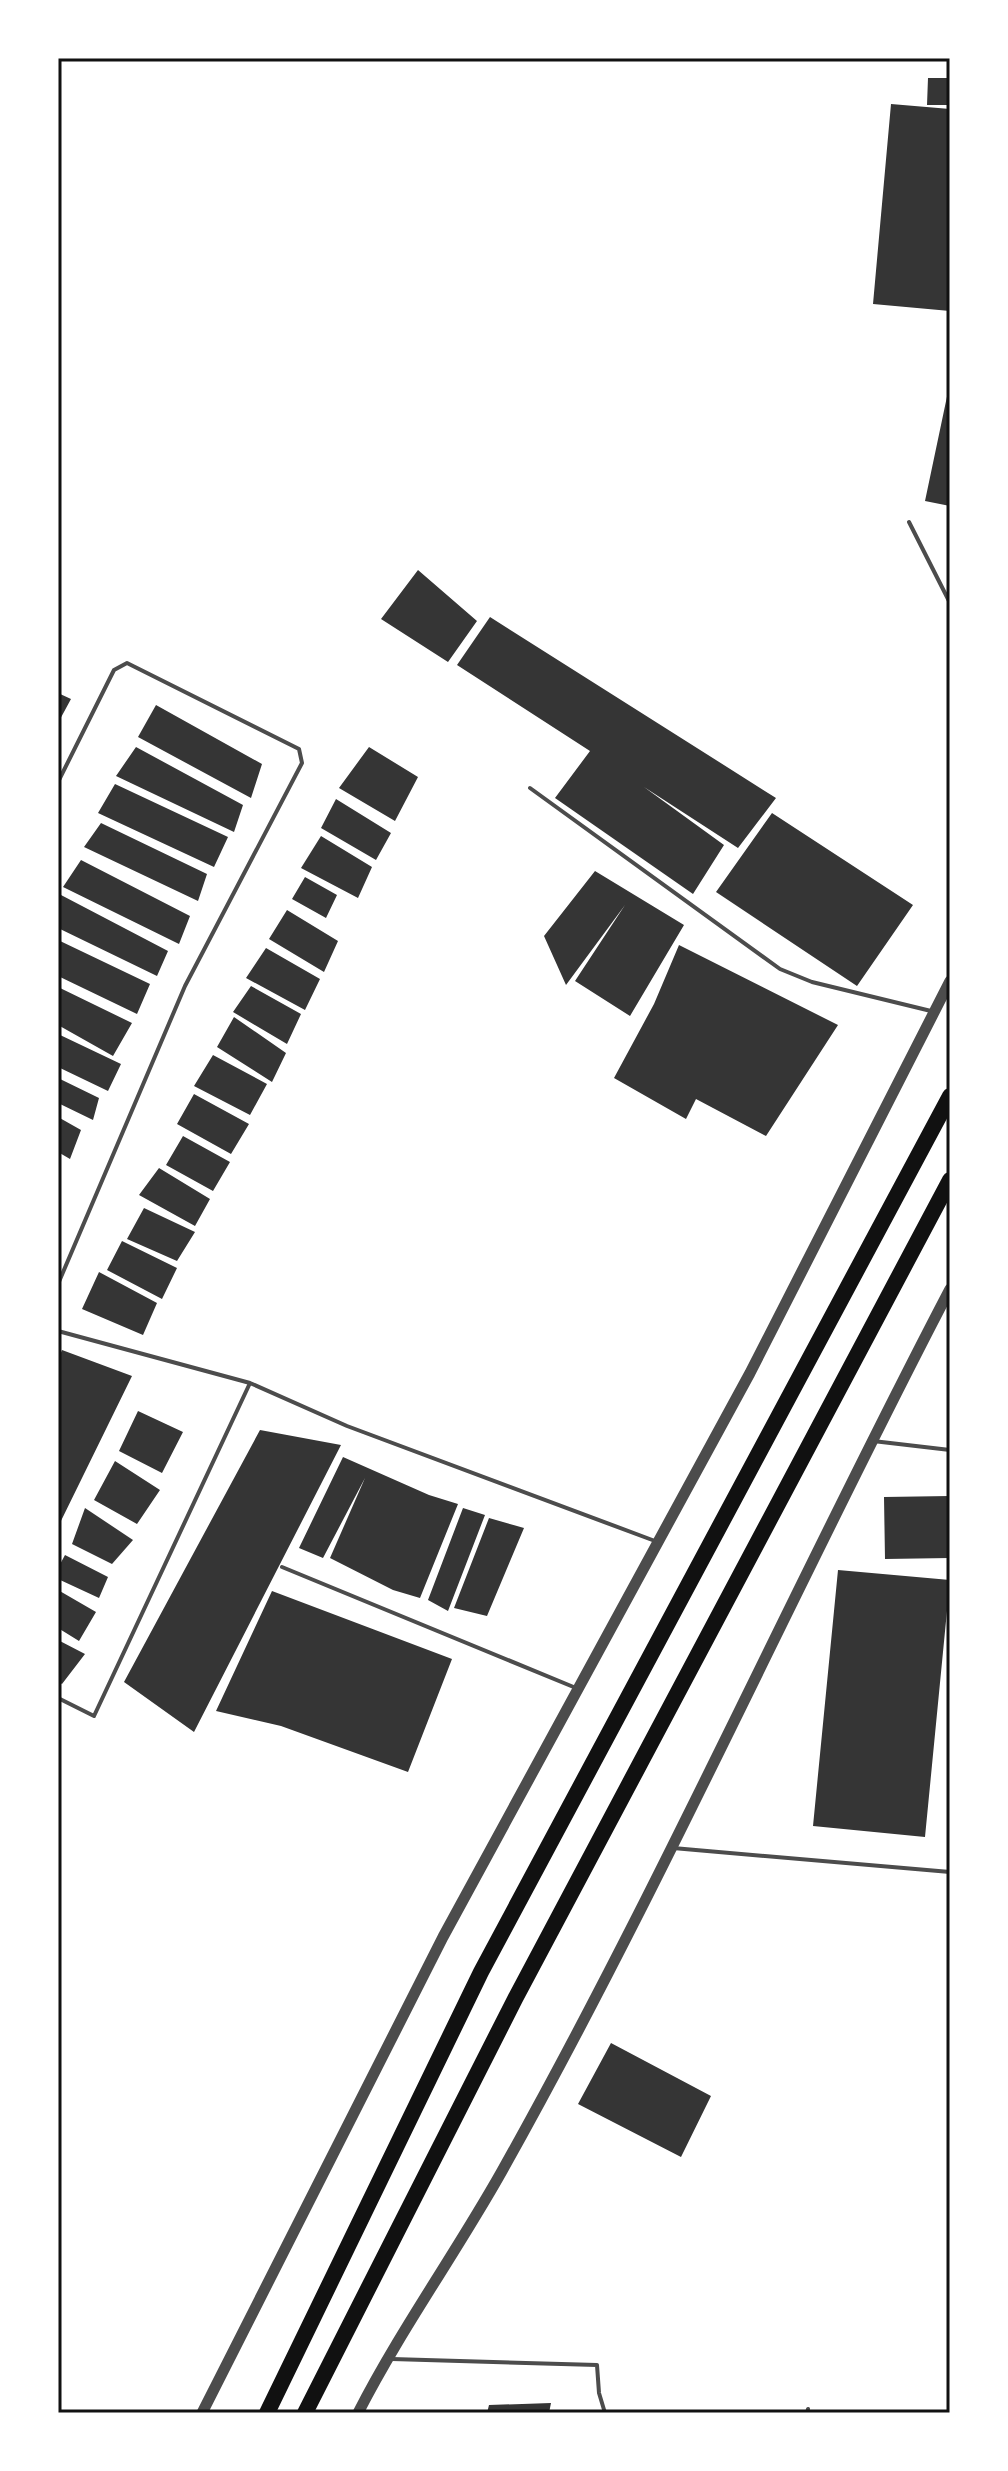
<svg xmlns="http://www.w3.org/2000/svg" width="1008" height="2471" font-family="'PT Serif',serif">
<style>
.building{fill:#353535}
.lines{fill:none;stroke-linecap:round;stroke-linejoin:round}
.service{stroke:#4c4c4c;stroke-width:4}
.tertiary{stroke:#4c4c4c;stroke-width:11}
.motorway{stroke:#111;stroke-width:16}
.neatline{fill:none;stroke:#111;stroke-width:3}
</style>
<rect width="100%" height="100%" fill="#fff"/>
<path class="building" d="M928 78H950V105H927Z
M891 104 950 109V311L873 304Z
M949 387H950V506L925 501Z
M418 570 477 621 448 662 381 619Z
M490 617 776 798 738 848 644 787 724 845 693 894 555 798 590 751 457 665Z
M58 693 71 699 58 723Z
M156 705 262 764 251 798 138 737Z
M136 747 243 805 234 832 116 776Z
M369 747 418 777 395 821 339 788Z
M115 784 228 837 214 867 98 813Z
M336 799 391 833 376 860 321 828Z
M772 813 913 905 857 986 716 892Z
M101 823 207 874 198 901 84 847Z
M321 836 372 867 358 898 301 868Z
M81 860 190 916 179 944 63 887Z
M595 871 684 925 630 1016 575 981 625 905 566 985 544 936Z
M305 877 337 895 326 918 292 899Z
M61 895 168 951 157 976 58 928V899Z
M287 910 338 941 324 972 269 939Z
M58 940 150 984 137 1014 58 976Z
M679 945 838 1025 766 1136 696 1099 686 1119 614 1078 654 1004Z
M266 948 320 979 305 1010 246 978Z
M251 986 301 1014 287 1044 233 1012Z
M58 987 132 1023 113 1056 58 1025Z
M234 1017 286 1053 272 1082 217 1047Z
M58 1034 121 1064 108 1091 58 1067Z
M213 1055 267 1084 250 1115 194 1086Z
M58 1078 99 1098 93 1120 58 1103Z
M194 1094 249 1124 231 1154 177 1124Z
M58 1117 81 1130 70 1159 58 1152Z
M183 1136 230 1162 213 1191 166 1165Z
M159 1168 210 1199 195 1226 139 1195Z
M144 1208 195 1232 177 1261 127 1239Z
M122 1241 177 1268 162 1299 107 1270Z
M99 1272 157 1303 143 1335 82 1309Z
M62 1350 132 1376 58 1527V1360Z
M138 1411 183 1432 162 1473 119 1451Z
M260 1430 341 1445 194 1732 124 1682Z
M343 1457 429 1495 458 1504 420 1598 393 1590 330 1558 365 1478 323 1558 299 1548Z
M115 1461 160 1490 137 1524 94 1500Z
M950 1496V1558L885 1559 884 1497Z
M85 1508 133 1540 112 1564 72 1544Z
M463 1508 485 1515 448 1611 428 1600Z
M489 1518 524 1528 487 1616 454 1608Z
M65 1555 108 1577 99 1598 58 1579V1568Z
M838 1570 950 1580 925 1837 813 1826Z
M58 1590 96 1612 79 1641 58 1628Z
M272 1591 452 1659 408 1772 281 1726 216 1711Z
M58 1640 85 1654 62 1684 58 1682Z
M611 2043 711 2096 681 2157 578 2104Z
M551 2403 549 2413H487L489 2405Z"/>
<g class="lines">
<path class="service" d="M909 522 950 603
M58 782 114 670 127 663 299 749 302 763 185 986 58 1284
M530 788 780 969 812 982 931 1011
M58 1331 250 1383 347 1426 655 1541
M873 1441 950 1450
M282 1567 576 1688
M58 1698 94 1716 250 1383
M673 1848 950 1872
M392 2359 597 2365 599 2393 605 2413
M807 2413 808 2409"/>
<path class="tertiary" d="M202 2413 443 1937 750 1373 950 981
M358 2413C401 2329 456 2253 502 2171 663 1884 797 1581 950 1289"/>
<path class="motorway" d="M267 2413 481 1972 950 1096
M305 2413 515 1999 950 1180"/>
</g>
<rect width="1008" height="2471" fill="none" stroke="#ffffff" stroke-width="120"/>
<rect x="60" y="60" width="888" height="2351" class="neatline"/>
</svg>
